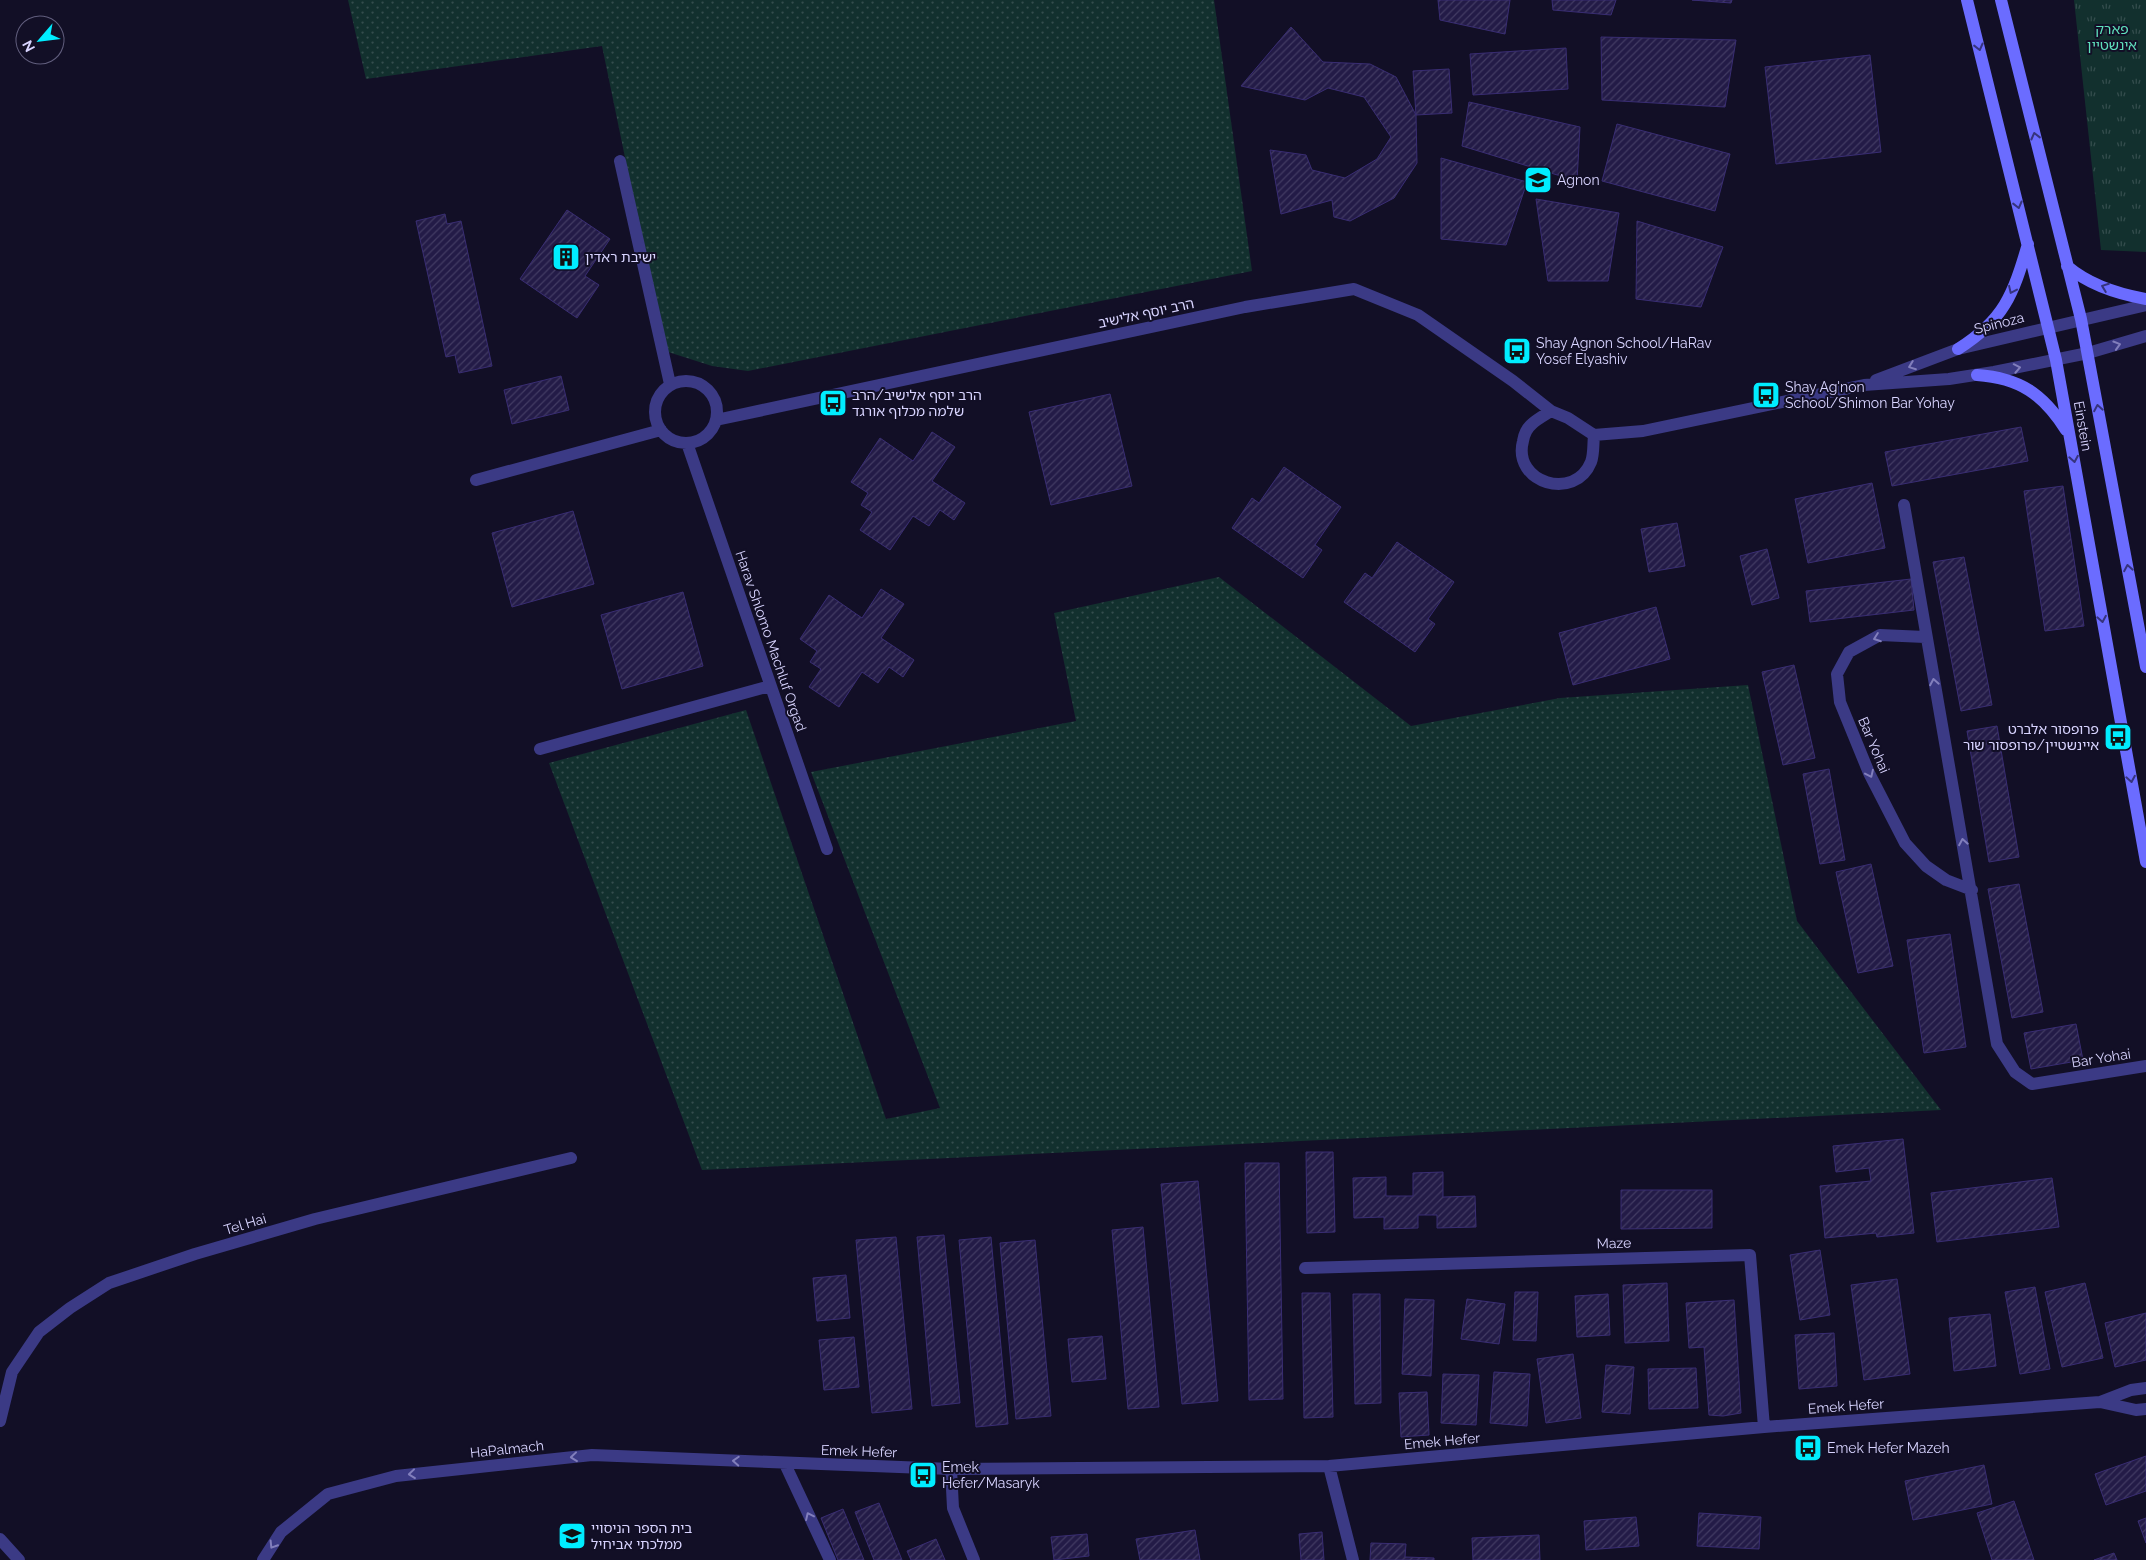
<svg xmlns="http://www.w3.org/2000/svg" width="2146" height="1560" font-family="Raleway,'Noto Sans Hebrew',sans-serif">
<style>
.grass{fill:url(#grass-dots)}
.park{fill:url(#park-tufts)}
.building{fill:url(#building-hatch);stroke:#392d73}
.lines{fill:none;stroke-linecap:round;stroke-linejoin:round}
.minor{stroke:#3b3a85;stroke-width:12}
.secondary{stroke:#6b6cff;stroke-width:12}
.oneway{stroke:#36347d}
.oneway2{stroke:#827fbc}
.labels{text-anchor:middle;stroke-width:4;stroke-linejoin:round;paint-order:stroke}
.park-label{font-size:14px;fill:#5fe0bc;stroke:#120f26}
.poi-label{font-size:14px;fill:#d8d4ff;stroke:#120f26;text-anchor:start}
.street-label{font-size:14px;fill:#d8d4ff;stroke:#120f26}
</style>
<defs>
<pattern id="grass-dots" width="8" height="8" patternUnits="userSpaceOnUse" patternTransform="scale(1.25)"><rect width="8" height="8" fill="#12302e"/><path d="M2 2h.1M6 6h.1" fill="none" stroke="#344d4d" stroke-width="1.8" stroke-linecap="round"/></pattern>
<pattern id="park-tufts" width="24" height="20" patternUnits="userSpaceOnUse" patternTransform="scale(1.25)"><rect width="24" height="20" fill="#12302e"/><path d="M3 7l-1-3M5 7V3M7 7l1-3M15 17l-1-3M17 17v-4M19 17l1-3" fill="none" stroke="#344d4d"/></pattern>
<pattern id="building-hatch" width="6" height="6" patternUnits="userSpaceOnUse" patternTransform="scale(1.25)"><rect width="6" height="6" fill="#231b47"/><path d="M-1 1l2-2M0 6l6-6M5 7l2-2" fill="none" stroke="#423b63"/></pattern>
</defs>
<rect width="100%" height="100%" fill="#120f26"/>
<path class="grass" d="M348 0H1214L1252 271 748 371 712 366 665 351 602 46 366 79Z
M1219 577 1411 726 1560 698 1748 685 1797 921 1941 1110 702 1170 549 763 746 710 886 1119 940 1108 811 772 1076 721 1054 613Z"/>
<path class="park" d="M2074 0H2146V252L2101 250Z"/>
<path class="building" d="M1438 0H1510L1505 34 1440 20Z
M1552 0H1616L1611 15 1553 10Z
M1692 0H1732L1731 3Z
M1291 27 1323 62 1370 64 1396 77 1416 115 1417 163 1394 198 1350 221 1334 217 1332 200 1281 214 1270 150 1306 155 1312 170 1345 178 1377 159 1391 137 1364 97 1328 88 1305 100 1241 86Z
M1601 37 1736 40 1725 107 1602 100Z
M1566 48 1568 89 1473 95 1470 54Z
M1870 55 1881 152 1776 164 1765 67Z
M1449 69 1452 113 1416 115 1413 71Z
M1469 102 1580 127 1577 181 1462 146Z
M1617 124 1730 154 1715 211 1602 181Z
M1441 158 1527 182 1506 245 1441 239Z
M1536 199 1619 213 1608 281H1548Z
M567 210 610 239 585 276 599 285 577 318 520 279Z
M445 214 447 224 461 221 492 366 459 373 455 355 446 357 416 221Z
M1637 221 1723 247 1701 307 1636 299Z
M561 376 569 410 512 424 504 390Z
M1110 394 1132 486 1051 505 1029 412Z
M2021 427 2028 461 1892 486 1885 452Z
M932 432 955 447 932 481 965 503 954 520 940 510 929 526 913 516 890 550 860 530 872 512 861 505 868 493 851 482 880 438 913 461Z
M1284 467 1341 507 1315 545 1322 550 1303 578 1232 528 1252 498 1259 503Z
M1872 483 1885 548 1808 563 1795 499Z
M2063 486 2084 626 2045 631 2024 491Z
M573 511 594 584 512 607 492 533Z
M1677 523 1685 566 1649 572 1641 529Z
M1397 542 1454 582 1428 619 1435 624 1415 652 1344 602 1365 573 1372 578Z
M1767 549 1779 598 1752 605 1740 556Z
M1964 557 1992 705 1961 711 1933 562Z
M1911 579 1914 610 1810 622 1806 591Z
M881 589 904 604 881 638 914 660 903 677 889 667 878 683 862 672 839 707 809 687 821 669 810 662 817 651 800 639 829 595 862 618Z
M683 592 703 666 622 689 601 615Z
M1656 607 1670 659 1573 685 1559 633Z
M1794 665 1815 758 1783 765 1762 672Z
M1997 726 2019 857 1989 862 1967 731Z
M1829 769 1845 860 1820 864 1803 774Z
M1871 864 1893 966 1858 973 1836 872Z
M2019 884 2043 1012 2012 1018 1988 889Z
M1950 934 1966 1047 1924 1053 1907 940Z
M2076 1024 2083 1060 2031 1069 2024 1033Z
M1903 1139 1914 1233 1877 1237 1876 1233 1825 1238 1820 1186 1871 1181 1869 1168 1836 1172 1833 1146Z
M1306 1152H1333L1335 1232 1307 1233Z
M1245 1163H1279L1283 1399 1249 1400Z
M1443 1172V1197L1475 1196 1476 1227 1437 1228V1215H1418V1228L1384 1229V1217L1354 1218 1353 1178 1386 1177V1196H1413V1173Z
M2052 1178 2059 1227 1937 1242 1931 1193Z
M1198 1181 1218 1401 1182 1404 1161 1184Z
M1621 1190H1712V1228L1621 1229Z
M1143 1227 1159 1407 1128 1409 1112 1230Z
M944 1235 960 1403 932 1406 917 1237Z
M896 1237 912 1409 872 1413 856 1240Z
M991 1237 1008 1424 976 1427 959 1240Z
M1035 1240 1051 1416 1016 1419 1000 1243Z
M1820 1250 1830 1315 1800 1320 1790 1255Z
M846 1275 850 1318 817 1321 813 1278Z
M1897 1279 1910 1374 1864 1380 1851 1285Z
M1667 1283 1669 1341 1625 1343 1623 1285Z
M2085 1283 2103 1358 2062 1367 2045 1292Z
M2035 1287 2050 1369 2020 1374 2005 1292Z
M1515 1292H1538L1536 1341 1513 1340Z
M1302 1293H1330L1333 1417 1304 1418Z
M1353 1294H1380L1381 1403 1355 1404Z
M1608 1294 1610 1335 1577 1337 1575 1296Z
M1405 1299 1434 1300 1431 1376 1402 1374Z
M1467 1299 1505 1304 1499 1344 1461 1339Z
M1734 1300 1741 1413 1723 1416 1709 1415 1704 1347 1689 1348 1686 1303Z
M2146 1313V1360L2115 1367 2105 1323Z
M1990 1314 1996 1366 1954 1371 1949 1318Z
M1834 1333 1837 1386 1799 1389 1795 1335Z
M1102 1336 1106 1379 1072 1382 1068 1339Z
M854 1337 859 1387 824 1390 819 1340Z
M1573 1354 1581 1418 1546 1423 1537 1359Z
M1606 1365 1634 1367 1630 1414 1602 1412Z
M1696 1368 1698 1408 1649 1409 1648 1369Z
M1494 1372 1530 1374 1527 1426 1490 1423Z
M1443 1374 1479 1375 1476 1425 1441 1423Z
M1427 1392 1429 1435 1401 1437 1399 1393Z
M2146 1456V1491L2106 1505 2095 1474Z
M1984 1465 1992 1504 1913 1520 1905 1481Z
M2014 1501 2034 1560H1992L1977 1513Z
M879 1503 902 1560H874L855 1512Z
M843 1509 864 1560H838L821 1518Z
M1699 1513 1761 1517 1759 1549 1697 1546Z
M1636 1517 1639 1546 1586 1550 1584 1521Z
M2146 1518V1543L2138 1521Z
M1195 1530 1200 1560H1140L1136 1539Z
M1322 1532 1324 1560H1301L1299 1534Z
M1087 1534 1089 1556 1054 1560 1051 1537Z
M1539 1535 1540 1560H1473L1472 1538Z
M936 1539 945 1560H911L907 1551Z
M1371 1543 1406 1544 1405 1557 1434 1558V1560H1370Z
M2114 1553 2117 1560H2094Z"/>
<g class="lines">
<path class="minor" d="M620 161 670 384
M1876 380 1958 349 2146 305
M655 412a31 31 0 1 1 62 0a31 31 0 1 1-62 0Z
M1551 411C1545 415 1537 419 1532 424 1527 428 1524 435 1523 441 1512 483 1575 502 1591 462 1594 454 1593 444 1594 435
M716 420 1245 307 1354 289 1418 315 1513 381 1551 411 1568 418 1594 435
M1594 435 1643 431 1864 385 1949 379 1994 372 2088 353 2146 336
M687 443 827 849
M476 480 661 430
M1904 505 1997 1044 2015 1072 2032 1084 2146 1066
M1925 637 1880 635 1849 652 1837 674 1840 702 1869 773 1905 843 1926 866 1946 880 1972 890
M540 749 770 686
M1305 1268 1750 1255 1764 1427
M2100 1402 2131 1390 2146 1388
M0 1421 12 1372 39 1332 70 1308 109 1283 195 1254 315 1219 571 1158
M785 1464 830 1560
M1329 1466 1353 1560
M951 1469 953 1508 974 1560
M0 1539 19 1560
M263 1560 281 1532 328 1494 396 1476 592 1455 951 1469 1329 1466 1764 1427 2100 1402 2136 1410 2146 1409"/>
<path class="secondary" d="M1967 0 2056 360 2146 862
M2001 0 2081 319 2146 667
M2067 266C2089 285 2118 294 2146 299
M1958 349C2004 320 2013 295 2028 244
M1977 375C2020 378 2043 394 2066 430"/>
</g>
<defs><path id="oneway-chevron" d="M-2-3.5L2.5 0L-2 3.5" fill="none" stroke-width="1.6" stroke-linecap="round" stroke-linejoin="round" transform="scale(1.25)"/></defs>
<g class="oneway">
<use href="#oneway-chevron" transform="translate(1979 47) rotate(76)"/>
<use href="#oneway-chevron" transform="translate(2035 136) rotate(-104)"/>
<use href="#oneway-chevron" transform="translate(2018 205) rotate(76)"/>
<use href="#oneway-chevron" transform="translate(2105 287) rotate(-159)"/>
<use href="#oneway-chevron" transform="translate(2012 290) rotate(115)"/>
<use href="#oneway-chevron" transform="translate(2098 408) rotate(-100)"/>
<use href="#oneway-chevron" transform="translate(2074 459) rotate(80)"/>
<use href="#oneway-chevron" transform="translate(2128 568) rotate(-100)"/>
<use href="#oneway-chevron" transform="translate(2102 619) rotate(80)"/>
<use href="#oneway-chevron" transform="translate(2131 779) rotate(80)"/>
</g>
<g class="oneway2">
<use href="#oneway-chevron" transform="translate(2117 345) rotate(-17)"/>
<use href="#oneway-chevron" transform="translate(1912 366) rotate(159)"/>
<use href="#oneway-chevron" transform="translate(2017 368) rotate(-11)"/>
<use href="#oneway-chevron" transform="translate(1877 638) rotate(160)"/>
<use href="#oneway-chevron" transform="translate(1934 682) rotate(-100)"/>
<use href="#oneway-chevron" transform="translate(1870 774) rotate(65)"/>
<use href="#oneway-chevron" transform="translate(1963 842) rotate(-100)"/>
<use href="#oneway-chevron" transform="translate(574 1457) rotate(174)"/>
<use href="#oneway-chevron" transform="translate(736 1461) rotate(-177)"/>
<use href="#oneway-chevron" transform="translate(412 1474) rotate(174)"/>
<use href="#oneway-chevron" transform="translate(809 1516) rotate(-115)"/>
<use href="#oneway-chevron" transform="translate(273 1545) rotate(122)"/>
</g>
<defs>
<symbol id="school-square" viewBox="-11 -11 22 22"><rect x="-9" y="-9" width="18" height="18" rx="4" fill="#00edff" stroke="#120f26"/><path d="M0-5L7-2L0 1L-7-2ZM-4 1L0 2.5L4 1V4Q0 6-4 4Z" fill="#111"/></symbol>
<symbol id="building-square" viewBox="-11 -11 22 22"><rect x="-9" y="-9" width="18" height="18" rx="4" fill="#00edff" stroke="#120f26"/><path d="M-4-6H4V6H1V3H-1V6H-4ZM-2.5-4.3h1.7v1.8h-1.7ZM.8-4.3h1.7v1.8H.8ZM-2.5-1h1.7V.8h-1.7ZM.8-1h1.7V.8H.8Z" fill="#111"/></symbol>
<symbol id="bus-square" viewBox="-11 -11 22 22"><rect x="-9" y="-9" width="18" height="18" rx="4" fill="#00edff" stroke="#120f26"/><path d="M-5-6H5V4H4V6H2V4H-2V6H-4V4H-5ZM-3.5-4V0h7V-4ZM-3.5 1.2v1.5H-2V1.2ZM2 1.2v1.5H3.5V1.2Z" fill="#111"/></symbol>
</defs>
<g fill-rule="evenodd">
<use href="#school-square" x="1522" y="164" width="32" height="32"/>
<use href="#building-square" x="550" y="241" width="32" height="32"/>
<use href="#bus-square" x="1501" y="335" width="32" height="32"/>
<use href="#bus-square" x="1750" y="379" width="32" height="32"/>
<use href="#bus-square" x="817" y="387" width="32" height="32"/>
<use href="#bus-square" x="2102" y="721" width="32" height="32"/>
<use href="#bus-square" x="1792" y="1432" width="32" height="32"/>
<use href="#bus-square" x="907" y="1459" width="32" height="32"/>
<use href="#school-square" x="556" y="1520" width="32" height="32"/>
</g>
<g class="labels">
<g class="park-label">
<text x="2112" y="34">פארק<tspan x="2112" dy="16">אינשטיין</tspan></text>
</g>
<g class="poi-label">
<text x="1557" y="185">Agnon</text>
<text x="585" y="262">ישיבת ראדין</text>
<text x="1536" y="348">Shay Agnon School/HaRav<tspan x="1536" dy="16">Yosef Elyashiv</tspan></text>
<text x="1785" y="392">Shay Ag'non<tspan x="1785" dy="16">School/Shimon Bar Yohay</tspan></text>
<text x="852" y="400">הרב יוסף אלישיב/הרב<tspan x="852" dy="16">שלמה מכלוף אורגד</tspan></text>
<text x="2099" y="734" text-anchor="end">פרופסור אלברט<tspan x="2099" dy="16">איינשטיין/פרופסור שור</tspan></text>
<text x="1827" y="1453">Emek Hefer Mazeh</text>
<text x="942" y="1472">Emek<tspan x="942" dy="16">Hefer/Masaryk</tspan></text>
<text x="591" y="1533">בית הספר הניסויי<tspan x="591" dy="16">ממלכתי אביחיל</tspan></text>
</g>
<g class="street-label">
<text transform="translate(1146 313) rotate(-12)" y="5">הרב יוסף אלישיב</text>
<text transform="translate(1999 323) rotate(-14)" y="5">Spinoza</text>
<text transform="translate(2083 426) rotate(80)" y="5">Einstein</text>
<text transform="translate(771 641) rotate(71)" y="5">Harav Shlomo Machluf Orgad</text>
<text transform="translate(1874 745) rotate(67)" y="5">Bar Yohai</text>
<text transform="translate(2101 1058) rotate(-9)" y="5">Bar Yohai</text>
<text transform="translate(245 1224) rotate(-17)" y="5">Tel Hai</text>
<text transform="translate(1614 1243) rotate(-2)" y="5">Maze</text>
<text transform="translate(1846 1406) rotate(-4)" y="5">Emek Hefer</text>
<text transform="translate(1442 1441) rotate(-5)" y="5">Emek Hefer</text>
<text transform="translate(507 1449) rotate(-6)" y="5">HaPalmach</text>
<text transform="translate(859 1451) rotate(2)" y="5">Emek Hefer</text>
</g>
</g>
<g transform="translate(40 40) rotate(242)"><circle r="24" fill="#120f26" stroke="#615e7d"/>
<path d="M0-4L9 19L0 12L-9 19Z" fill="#00edff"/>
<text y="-8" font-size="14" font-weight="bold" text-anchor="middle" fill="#d8d4ff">N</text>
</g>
</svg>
